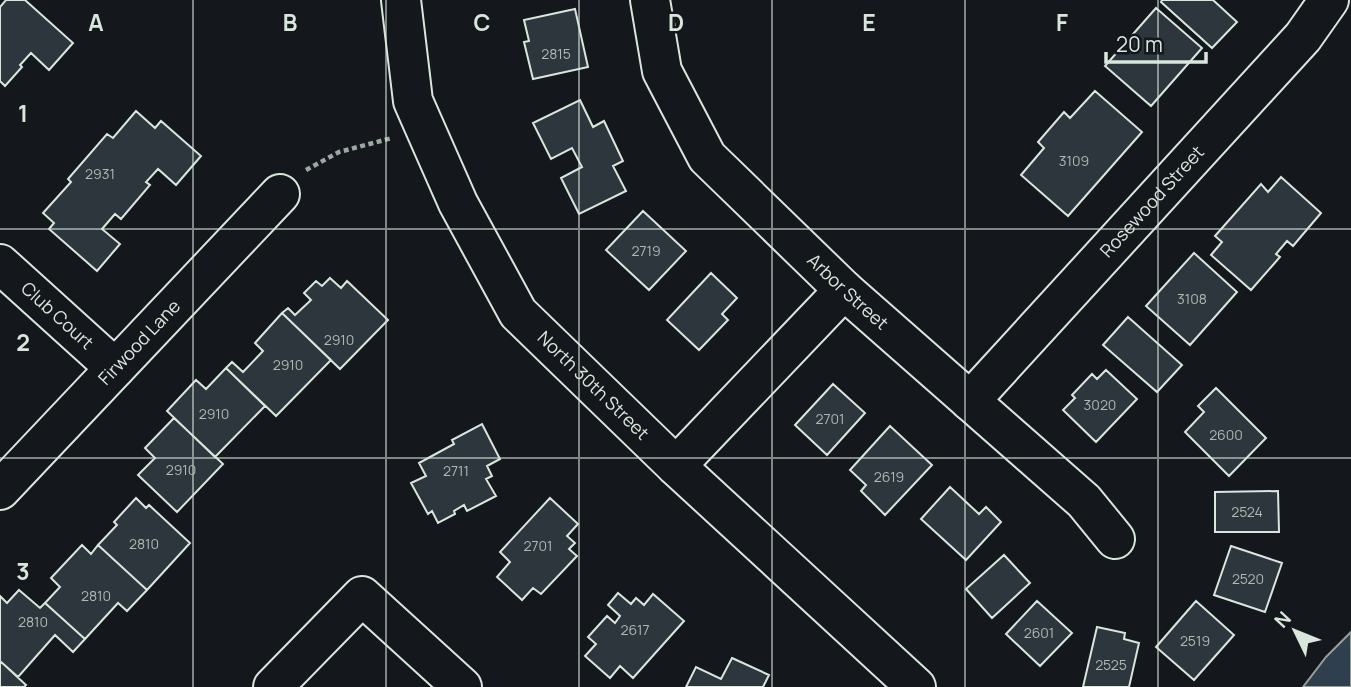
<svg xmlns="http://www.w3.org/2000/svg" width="1351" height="687" font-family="Manrope,sans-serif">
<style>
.water{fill:#2f3f4d;stroke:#939e99;stroke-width:2}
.building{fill:#2c363c;stroke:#d8e6dc;stroke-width:2}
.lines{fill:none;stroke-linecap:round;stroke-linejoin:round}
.minor-casing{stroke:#d8e6dc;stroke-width:42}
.path{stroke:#9da8a2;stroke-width:4.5;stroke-dasharray:5 3.5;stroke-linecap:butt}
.minor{stroke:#14181c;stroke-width:38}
.grid{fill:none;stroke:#d8e6dc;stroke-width:2;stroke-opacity:0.55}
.labels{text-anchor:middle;stroke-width:5;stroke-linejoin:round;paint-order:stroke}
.number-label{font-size:14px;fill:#adbab4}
.street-label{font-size:18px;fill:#d8e6dc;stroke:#14181c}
.grid-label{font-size:23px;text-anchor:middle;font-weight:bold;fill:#d8e6dc;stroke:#14181c;stroke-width:5;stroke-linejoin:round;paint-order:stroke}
</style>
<rect width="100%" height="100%" fill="#14181c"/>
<path class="water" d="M1351 632V687H1303L1326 657Z"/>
<path class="building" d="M6 0H25L73 43 49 70 31 53 20 65 22 67 5 86 0 81V7Z
M1162 0H1213L1237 22 1212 48 1161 2Z
M1156 8 1202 48 1151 106 1105 66Z
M575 9 588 67 533 79 524 42 529 41 524 20Z
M1095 91 1142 132 1068 216 1021 175 1044 148 1038 142 1064 112 1070 118Z
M580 100 593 127 604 121 623 161 613 166 626 191 579 214 561 178 582 167 572 148 551 159 533 123Z
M136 111 155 128 161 121 201 156 176 185 158 169 146 182 150 185 121 219 115 214 102 229 120 244 97 271 49 229 54 223 43 213 71 182 68 179 107 134 113 138Z
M1281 177 1321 213 1293 246 1287 241 1276 254 1280 257 1251 290 1211 255 1222 242 1215 236 1261 184 1268 192Z
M643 211 686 251 649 290 606 250Z
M1194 253 1237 292 1190 345 1146 306Z
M711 273 737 298 722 314 728 320 699 350 667 320Z
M330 278 341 288 347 281 388 320 340 369 282 313 288 308 295 315 311 300 304 293 316 281 322 286Z
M282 313 331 360 276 416 226 368 232 362 243 372 263 351 255 343Z
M1128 317 1182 365 1157 392 1103 345Z
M226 368 265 406 215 457 167 411 196 380 206 389Z
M1106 370 1137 399 1096 442 1063 410 1075 398 1072 395 1092 374 1097 379Z
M833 384 865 413 827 455 795 425Z
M1216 388 1266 438 1229 476 1185 432 1204 412 1198 406Z
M174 418 223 464 177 512 138 475 155 458 145 448Z
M482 424 500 459 487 466 492 476 486 479 496 496 467 511 464 505 454 511 455 514 438 523 432 511 428 514 411 483 426 476 419 463 454 444 452 440Z
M890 426 932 465 885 515 861 491 866 485 850 470Z
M950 487 979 514 986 507 1001 522 966 560 921 519Z
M1278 491 1279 532H1215V492Z
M136 498 146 508 149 505 190 543 147 590 98 545 117 525 114 522Z
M550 498 578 524 567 536 575 543 569 549 577 556 541 594 533 588 522 600 497 577 510 562 500 552Z
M82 545 91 554 98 545 147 590 127 611 118 603 85 639 45 603 60 587 51 578Z
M1231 546 1282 563 1265 612 1214 595Z
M1004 555 1030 583 992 618 966 589Z
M19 590 40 608 45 603 85 639 73 652 55 635 18 677 0 661V596L7 603Z
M618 593 631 604 636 598 644 605 653 594 684 621 633 678 620 666 610 678 585 656 596 644 588 637 607 616 615 623 620 616 608 605Z
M1037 601 1072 633 1040 666 1006 634Z
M1196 601 1234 635 1194 680 1156 647Z
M1097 627 1125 633 1124 639 1139 643 1129 687H1083Z
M732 658 769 675 763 687H686L696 667 721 679Z
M0 661 26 685 24 687H0Z"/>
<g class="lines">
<defs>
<g id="minor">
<path id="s1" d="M401 0 413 101 458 203 518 313 676 466 916 687"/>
<path id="s2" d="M650 0 662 71 707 157 844 290 1084 501 1115 539"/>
<path id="s3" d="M0 264 115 368"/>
<path id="s4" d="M970 401 1303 37 1329 0"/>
<path d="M676 466 844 290"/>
<path id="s5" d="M0 490 280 194"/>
<path d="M273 687 362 596 462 687"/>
</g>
</defs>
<use href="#minor" class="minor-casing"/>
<path class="path" d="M306 170 339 152 392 138"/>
<use href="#minor" class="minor"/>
</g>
<path class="grid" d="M193 0V687M386 0V687M579 0V687M772 0V687M965 0V687M1158 0V687M0 229H1351M0 458H1351"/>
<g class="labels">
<g class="number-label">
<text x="556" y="59">2815</text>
<text x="1074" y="166">3109</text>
<text x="100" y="179">2931</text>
<text x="646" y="256">2719</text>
<text x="1192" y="304">3108</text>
<text x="339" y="345">2910</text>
<text x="288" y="370">2910</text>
<text x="1100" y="410">3020</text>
<text x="214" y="419">2910</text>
<text x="830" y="424">2701</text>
<text x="1226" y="440">2600</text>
<text x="181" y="475">2910</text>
<text x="456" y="476">2711</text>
<text x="889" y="482">2619</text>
<text x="1247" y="517">2524</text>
<text x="144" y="549">2810</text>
<text x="538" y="551">2701</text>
<text x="1248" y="584">2520</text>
<text x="96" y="601">2810</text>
<text x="33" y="627">2810</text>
<text x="635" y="635">2617</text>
<text x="1039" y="638">2601</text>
<text x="1195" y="646">2519</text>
<text x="1111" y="670">2525</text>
</g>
<g class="street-label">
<text dy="6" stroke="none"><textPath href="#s4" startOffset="270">Rosewood Street</textPath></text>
<text dy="6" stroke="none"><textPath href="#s2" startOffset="364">Arbor Street</textPath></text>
<text dy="6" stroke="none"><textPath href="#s3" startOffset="77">Club Court</textPath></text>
<text dy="6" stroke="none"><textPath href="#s5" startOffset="203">Firwood Lane</textPath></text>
<text dy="6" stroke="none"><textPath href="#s1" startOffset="443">North 30th Street</textPath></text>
</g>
</g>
<g class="grid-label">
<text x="96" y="31">A</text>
<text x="290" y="31">B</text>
<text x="482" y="31">C</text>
<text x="676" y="31">D</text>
<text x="869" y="31">E</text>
<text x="1062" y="31">F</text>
<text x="23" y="122">1</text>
<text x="23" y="351">2</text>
<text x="23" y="580">3</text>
</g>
<g transform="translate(1295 631) rotate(313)" stroke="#14181c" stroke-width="5" paint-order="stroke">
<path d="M0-5L12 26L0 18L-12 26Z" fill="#d8e6dc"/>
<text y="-10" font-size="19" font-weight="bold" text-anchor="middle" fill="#d8e6dc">N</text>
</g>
<path d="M1106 52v10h100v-10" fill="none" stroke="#d8e6dc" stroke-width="3.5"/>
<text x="1116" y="52" font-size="21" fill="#d8e6dc" stroke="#14181c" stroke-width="5" paint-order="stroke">20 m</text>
</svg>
